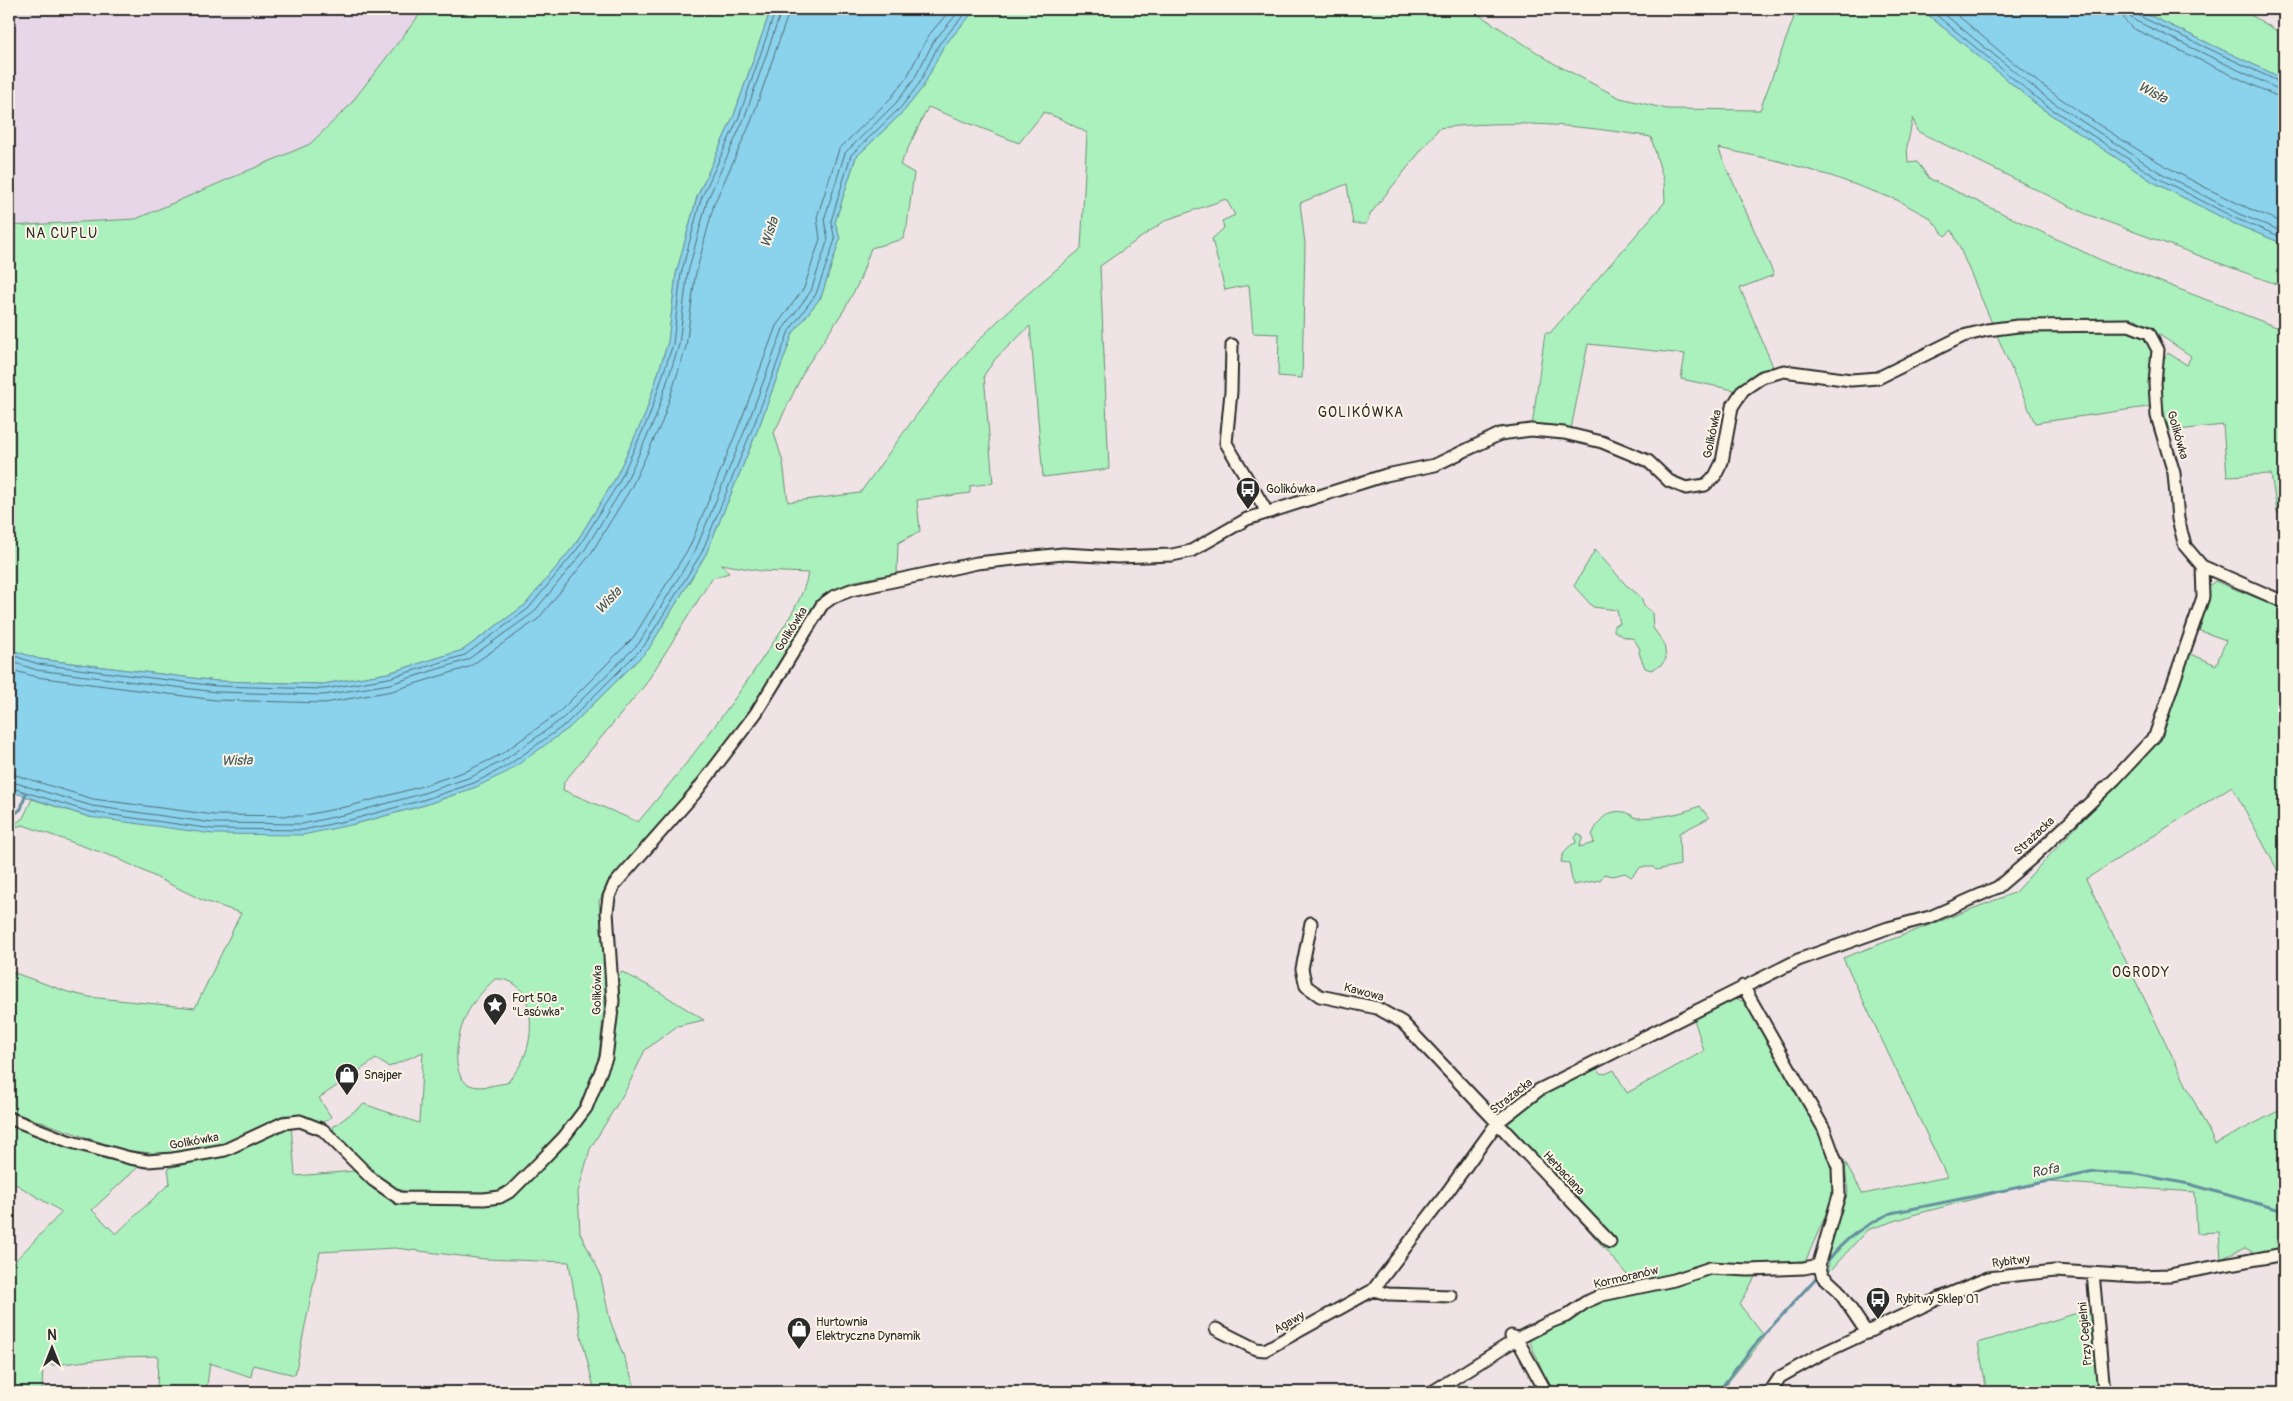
<svg xmlns="http://www.w3.org/2000/svg" width="2293" height="1401" font-family="Pangolin,sans-serif">
<style>
.built{fill:#e6d6e7}
.green{fill:#abf1bd;stroke:#6b8e74;fill-rule:evenodd}
.water{fill:#8bd2ec;stroke:#658f9f}
.lines{fill:none;stroke-linecap:round;stroke-linejoin:round}
.shore{stroke:#516e78;stroke-width:1}
.stream{stroke:#658f9f;stroke-width:3}
.minor-casing{stroke:#2b2b2b;stroke-width:15}
.minor{stroke:#fcf5e5;stroke-width:11}
.labels{text-anchor:middle;stroke-width:4;stroke-linejoin:round;paint-order:stroke}
.street-label{font-size:12px;fill:#2b2b2b;stroke:#fcf5e5}
.poi-label{font-size:12px;fill:#2b2b2b;stroke:#fcf5e5;text-anchor:start}
.water-label{font-size:14px;font-style:italic;fill:#43555b;stroke:#fcf5e5}
.neighbourhood-label{font-size:14px;letter-spacing:1px;fill:#2b2b2b;stroke:#fcf5e5}
</style>
<rect width="100%" height="100%" fill="#efe3e6"/>
<filter id="ink" filterUnits="userSpaceOnUse"><feTurbulence type="fractalNoise" baseFrequency=".02" numOctaves="2"/><feDisplacementMap in="SourceGraphic" scale="10" xChannelSelector="R" yChannelSelector="G"/><feConvolveMatrix kernelMatrix="1 2 1 2 8 2 1 2 1" color-interpolation-filters="sRGB"/></filter>
<g filter="url(#ink)">
<path class="built" d="M9 9H424L349 106 310 144 136 219 9 226Z"/>
<path class="green" d="M424 9H771L734 115 697 197 676 274 668 342 645 415 615 479 574 546 525 605 463 650 388 673 323 684 217 681 39 659 9 649V226L136 219 310 144 349 106Z
M976 9H1470L1555 64 1620 98 1667 109 1760 110 1797 9H1921L2041 108 2153 182 2235 224 2284 244V287L2086 214 1917 131 1913 118 1907 146 1908 163 1917 162 1930 179 2109 264 2130 270 2284 330V515L2277 512 2271 474 2227 476 2223 425 2169 431C2163 409 2152 372 2168 353L2187 365 2191 356 2136 319 2025 320 1992 323 1952 230 1945 236 1930 218 1897 200 1831 176 1779 161 1718 148 1774 275 1740 288 1774 369 1756 375 1734 390 1681 379 1685 354 1588 344 1571 429 1532 426 1545 333H1550L1665 202 1664 182 1651 137C1581 125 1510 119 1439 128L1371 213 1366 224H1353L1347 184 1300 203 1305 244 1302 378 1278 376 1279 334 1253 333 1249 285 1225 290 1212 239 1224 228 1222 221 1235 215 1226 199 1166 220 1100 266 1109 469 1043 477 1030 326 996 358 984 375 993 483 970 486V493L917 500 920 531 898 543 897 573 850 582 843 588 828 592 819 598 757 702 697 782 607 887 599 901 605 966V1002L598 1063 578 1111 553 1140 506 1188 495 1192C461 1192 410 1201 381 1182 365 1172 348 1149 334 1135L333 1127 364 1104 419 1123 423 1052 389 1067 376 1059 319 1098 331 1117 326 1121 318 1123 304 1116 283 1115 226 1143 175 1153H152L123 1150 9 1111V971L68 992 89 997 195 1008 241 913 204 901 117 858 23 825 10 828 23 818 32 799 89 817 355 824 425 805 476 787 569 728 648 650 706 554 760 424 793 333 821 297 840 239 835 222 856 157 904 111 923 87 943 47ZM928 107 1019 143 1044 112 1063 120 1087 133 1081 249C1045 279 1008 309 976 343 933 389 897 442 860 493L788 502 783 462 774 433 806 367 844 310 859 282 871 248 903 239 907 226 914 173 900 165ZM721 564 761 571 808 573C803 601 782 629 766 653 727 712 684 768 638 822L563 790 564 782 645 685 712 578 729 573ZM495 979C531 977 535 1023 527 1049 523 1063 516 1072 507 1083 498 1084 489 1087 480 1087 448 1087 456 1042 463 1023 468 1007 483 990 495 979Z
M2136 9H2241L2284 35V79Z
M2018 329H2122L2144 335 2153 350 2154 406 2035 423 1996 333Z
M1595 550 1626 585 1641 597 1644 606 1652 612 1653 628 1664 643 1666 659 1661 665 1651 670 1645 668 1639 653 1640 649 1634 639 1622 636 1614 631V625L1620 624 1617 610 1593 607 1574 586Z
M2215 581 2284 609V882L2232 786 2086 879 2215 1144 2284 1108V1247L2255 1253 2245 1248 2221 1259 2219 1232 2197 1233 2195 1192 2049 1182 2004 1191 1916 1214 1867 1230 1829 1272 1828 1246 1848 1192 1844 1160 1863 1194 1947 1177 1843 958 2014 893 2159 739 2189 653 2216 665 2226 640 2198 630 2209 598V586Z
M1700 806 1709 818 1679 833 1680 865 1656 870 1653 867H1641L1631 877 1625 873 1613 876 1604 874 1600 880 1573 885 1569 863 1561 862C1561 855 1569 844 1576 843L1575 838 1578 833 1583 837 1579 847 1594 843 1592 835C1598 821 1607 809 1624 812 1629 812 1633 818 1638 818 1662 817 1678 815 1700 806Z
M622 972 653 988 704 1020 677 1026 645 1050 627 1088 590 1149 578 1192 580 1233 600 1273 610 1320 637 1392H595L581 1335 569 1262 485 1259 395 1248 320 1252 295 1375 253 1365 251 1377 210 1363 206 1392H157L158 1356 119 1357 54 1365 43 1364 42 1392H9V1267L62 1212 9 1180V1125L105 1159 139 1166 92 1210 116 1234 170 1183 168 1168 230 1154 291 1125 295 1176 355 1171 373 1189 395 1202 471 1204 510 1196 523 1189 573 1133 590 1111 614 1049 618 976Z
M1734 997 1748 1004 1814 1123 1828 1153 1835 1178 1832 1200 1806 1260 1792 1265 1678 1274 1634 1283 1500 1127 1556 1085 1596 1067 1600 1073 1605 1074 1614 1070 1627 1093 1704 1051 1694 1019Z
M1712 1271 1757 1273 1740 1305 1765 1337 1720 1392H1552L1529 1340 1546 1326 1587 1305Z
M2094 1308 2100 1383 2065 1392H1987L1978 1343Z"/>
<path class="water" d="M771 9H976L943 47 923 87 904 111 856 157 835 222 840 239 821 297 793 333 760 424 706 554 648 650 569 728 509 771 476 787 425 805 355 824 303 835 213 834 89 817 9 791V649L39 659 217 681 323 684 388 673 463 650 525 605 574 546 615 479 645 415 668 342 676 274 697 197 734 115Z
M1921 9H2136L2284 79V244L2235 224 2153 182 2041 108Z"/>
<g class="lines">
<path class="shore" d="M1929 9 2044 104 2156 177 2237 219 2284 238
M1938 9 2048 99 2159 172 2239 214 2284 232
M1950 9C1984 37 2017 68 2053 93 2125 145 2202 191 2284 223
M2122 9 2124 19 2132 28 2274 95 2284 97
M2129 9 2130 16 2136 21 2278 89 2284 90
M2135 9 2139 16 2284 84
M9 654 38 664 216 686 324 689 389 678 465 655 528 609 578 548 619 482 649 417 673 344 681 274 701 199 739 117 776 9
M9 661 37 670 216 692 324 695 390 684 467 660 533 613 584 551 625 484 655 419 679 345 687 276 707 201 744 119 782 9
M9 669 36 677 215 700 325 703 392 691 469 667 538 619 590 555 631 488 662 422 686 347 695 277 714 204 751 122 790 9
M9 773 93 799 214 815 301 816 350 806 419 787 469 770 500 755 557 714 633 638 690 546 742 418 776 326 804 288 820 239 817 217 839 149 891 98 907 77 928 36 951 9
M9 781 92 806 213 823 302 824 352 813 421 794 471 777 503 761 562 719 639 643 696 549 749 420 783 329 811 291 828 239 824 220 845 153 896 103 913 81 934 41 961 9
M9 787 90 812 213 829 303 830 354 819 423 800 474 783 507 766 566 724 644 646 702 552 755 422 789 331 816 294 835 240 831 221 851 155 901 107 919 84 939 44 969 9"/>
<path class="stream" d="M9 818 21 809 26 793
M1826 1263C1845 1238 1863 1226 1891 1213L2094 1172 2136 1174 2189 1184 2284 1211
M1718 1392 1753 1347 1815 1279"/>
<defs>
<path id="minor" d="M1232 345 1231 392 1226 443 1267 512
M1311 923 1302 969 1306 986 1320 996 1377 1008 1402 1022 1610 1242
M1743 986 1824 1129 1838 1167 1839 1195 1819 1263 1822 1275 1838 1290 1867 1333
M9 1118 68 1141 130 1158 148 1161 173 1159 225 1150 283 1123 300 1121 323 1130 373 1180 399 1198 484 1199 500 1197 511 1191 539 1163 564 1137 586 1108 606 1058 613 1001 607 912 609 897 614 885 696 792 756 713 822 605 833 597 851 590 977 563 1063 554 1118 557 1172 555 1191 551 1247 519 1386 475 1435 465 1500 434 1531 430 1564 433 1602 442 1648 461 1669 481 1686 488 1705 485 1715 476 1722 462 1732 407 1743 390 1762 377 1784 371 1851 380 1878 378 1963 336 1987 330 2018 326 2129 325 2149 333 2158 350 2155 383 2157 416 2174 473 2178 519 2185 546 2202 566 2284 602
M2093 1273 2104 1392
M1373 1290 1388 1294 1451 1296
M1216 1329 1256 1349 1265 1350 1373 1290 1446 1194 1497 1123 1539 1090 1798 960 1888 928 1930 917 1998 887 2033 857 2115 779 2155 736 2203 597 2202 566
M1511 1336 1517 1339 1546 1392
M1432 1392 1517 1339 1548 1323 1566 1316 1586 1302 1602 1295 1674 1280 1710 1268 1748 1270 1804 1268 1819 1265
M1770 1392 1780 1377 1821 1354 1940 1298 1988 1278 2055 1271 2138 1276 2170 1275 2284 1254"/>
</defs>
<use href="#minor" class="minor-casing"/>
<use href="#minor" class="minor"/>
</g>
</g>
<defs>
<symbol id="bus-pin" viewBox="-11 -11 22 30"><path d="M0 17L-7.5 6A9.5 9.5 0 1 1 7.5 6Z" fill="#2b2b2b" stroke="#fcf5e5"/><path d="M-5-6H5V4H4V6H2V4H-2V6H-4V4H-5ZM-3.5-4V0h7V-4ZM-3.5 1.2v1.5H-2V1.2ZM2 1.2v1.5H3.5V1.2Z" fill="#fff"/></symbol>
<symbol id="sight-pin" viewBox="-11 -11 22 30"><path d="M0 17L-7.5 6A9.5 9.5 0 1 1 7.5 6Z" fill="#2b2b2b" stroke="#fcf5e5"/><path d="M0-6L1.8-2.2L6-1.7L2.9 1.2L3.7 5.4L0 3.3L-3.7 5.4L-2.9 1.2L-6-1.7L-1.8-2.2Z" fill="#fff"/></symbol>
<symbol id="shop-pin" viewBox="-11 -11 22 30"><path d="M0 17L-7.5 6A9.5 9.5 0 1 1 7.5 6Z" fill="#2b2b2b" stroke="#fcf5e5"/><path d="M-5-2.5h2.3a2.7 3.5 0 0 1 5.4 0H5L5.5 6h-11ZM-1.5-2.5h3a1.5 2.3 0 0 0-3 0Z" fill="#fff"/></symbol>
</defs>
<g fill-rule="evenodd">
<use href="#bus-pin" x="1234" y="475" width="28" height="38"/>
<use href="#sight-pin" x="481" y="991" width="28" height="38"/>
<use href="#shop-pin" x="333" y="1061" width="28" height="38"/>
<use href="#bus-pin" x="1864" y="1285" width="28" height="38"/>
<use href="#shop-pin" x="785" y="1315" width="28" height="38"/>
</g>
<g class="labels">
<g class="street-label">
<text transform="translate(1712 434) rotate(-78)" y="4">Golikówka</text>
<text transform="translate(2178 435) rotate(74)" y="4">Golikówka</text>
<text transform="translate(791 629) rotate(-58)" y="4">Golikówka</text>
<text transform="translate(2034 836) rotate(-43)" y="4">Strażacka</text>
<text transform="translate(597 990) rotate(-89)" y="4">Golikówka</text>
<text transform="translate(1364 992) rotate(15)" y="4">Kawowa</text>
<text transform="translate(1511 1096) rotate(-38)" y="4">Strażacka</text>
<text transform="translate(194 1141) rotate(-10)" y="4">Golikówka</text>
<text transform="translate(1564 1173) rotate(47)" y="4">Herbaciana</text>
<text transform="translate(2011 1261) rotate(-7)" y="4">Rybitwy</text>
<text transform="translate(1626 1277) rotate(-13)" y="4">Kormoranów</text>
<text transform="translate(1289 1322) rotate(-29)" y="4">Agawy</text>
<text transform="translate(2085 1334) rotate(-95)" y="4">Przy Cegielni</text>
</g>
<g class="poi-label">
<text x="1266" y="493">Golikówka</text>
<text x="512" y="1002">Fort 50a<tspan x="512" dy="14">"Lasówka"</tspan></text>
<text x="364" y="1079">Snajper</text>
<text x="1896" y="1303">Rybitwy Sklep 01</text>
<text x="816" y="1326">Hurtownia<tspan x="816" dy="14">Elektryczna Dynamik</tspan></text>
</g>
<g class="water-label">
<text transform="translate(2153 92) rotate(28)" y="5">Wisła</text>
<text transform="translate(769 232) rotate(-72)" y="5">Wisła</text>
<text transform="translate(608 600) rotate(-47)" y="5">Wisła</text>
<text transform="translate(237 760) rotate(-2)" y="5">Wisła</text>
<text transform="translate(2045 1170) rotate(-11)" y="5">Rofa</text>
</g>
<g class="neighbourhood-label">
<text x="62" y="238">NA CUPLU</text>
<text x="1361" y="417">GOLIKÓWKA</text>
<text x="2141" y="977">OGRODY</text>
</g>
</g>
<rect width="2293" height="1401" fill="none" stroke="#fcf5e5" stroke-width="30"/>
<rect x="15" y="15" width="2263" height="1371" fill="none" stroke="#2b2b2b" stroke-width="2" filter="url(#ink)"/>
<g transform="translate(52 1348)" stroke="#fcf5e5" stroke-width="4" paint-order="stroke">
<path d="M0-4L9 19L0 12L-9 19Z" fill="#2b2b2b"/>
<text y="-8" font-size="14" font-weight="bold" text-anchor="middle" fill="#2b2b2b">N</text>
</g>
</svg>
